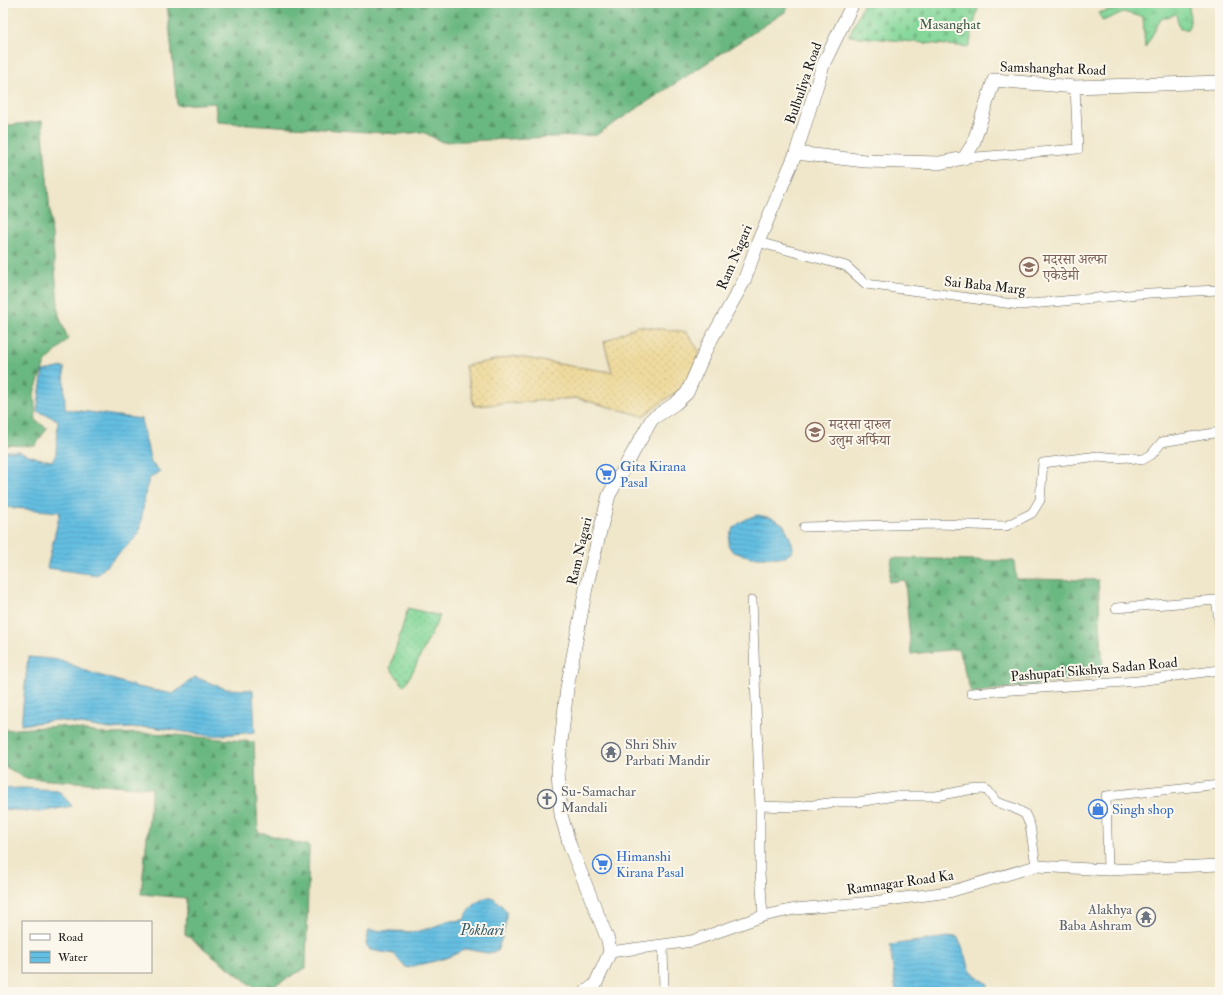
<svg xmlns="http://www.w3.org/2000/svg" width="1223" height="995" font-family="'IM FELL Double Pica','Noto Serif Devanagari',serif">
<style>
.grass{fill:url(#grass-dots);stroke:#507a5a}
.forest{fill:url(#forest-firs);stroke:#446a4e}
.wetland{fill:url(#wetland-marsh);stroke:#507a5a}
.sand{fill:url(#sand-dots);stroke:#857b5d}
.cemetery{fill:url(#cemetery-stones);stroke:#507a5a}
.water{fill:url(#water-rules);stroke:#406d7e}
.lines{fill:none;stroke-linecap:round;stroke-linejoin:round}
.minor-casing{stroke:#666359;stroke-width:10}
.tertiary-casing{stroke:#666359;stroke-width:12}
.secondary-casing{stroke:#666359;stroke-width:14}
.minor{stroke:#fff;stroke-width:9}
.tertiary{stroke:#fff;stroke-width:11}
.secondary{stroke:#fff;stroke-width:13}
.labels{text-anchor:middle;stroke-width:4;stroke-linejoin:round;paint-order:stroke}
.park-label{font-size:14px;fill:#405d48;stroke:#fbf7ec}
.street-label{font-size:14px;fill:#1c1c1c;stroke:#fbf7ec}
.education-label{font-size:14px;fill:#785e54;stroke:#fbf7ec;text-anchor:start}
.shop-label{font-size:14px;fill:#366cbe;stroke:#fbf7ec;text-anchor:start}
.worship-label{font-size:14px;fill:#5b616d;stroke:#fbf7ec;text-anchor:start}
.water-label{font-size:15px;font-style:italic;fill:#395d6b;stroke:#fbf7ec}
</style>
<defs>
<pattern id="grass-dots" width="8" height="8" patternUnits="userSpaceOnUse"><rect width="8" height="8" fill="#84d799"/><path d="M2 2h.1M6 6h.1" fill="none" stroke="#71b883" stroke-width="1.8" stroke-linecap="round"/></pattern>
<pattern id="forest-firs" width="22" height="20" patternUnits="userSpaceOnUse"><rect width="22" height="20" fill="#6bb881"/><path d="M5 1l3.5 6h-7zM16 11l3.5 6h-7z" fill="#579569"/></pattern>
<pattern id="wetland-marsh" width="20" height="14" patternUnits="userSpaceOnUse"><rect width="20" height="14" fill="#84d799"/><path d="M1 5h8M5 5V1M11 12h8M15 12V8" fill="none" stroke="#71b883"/></pattern>
<pattern id="sand-dots" width="8" height="8" patternUnits="userSpaceOnUse"><rect width="8" height="8" fill="#eeda9e"/><path d="M2 2h.1M6 6h.1" fill="none" stroke="#ccba88" stroke-width="1.8" stroke-linecap="round"/></pattern>
<pattern id="cemetery-stones" width="16" height="16" patternUnits="userSpaceOnUse"><rect width="16" height="16" fill="#84d799"/><path d="M2 7V4a2 2 0 0 1 4 0v3zM10 15v-3a2 2 0 0 1 4 0v3z" fill="#71b883"/></pattern>
<pattern id="water-rules" width="6" height="5" patternUnits="userSpaceOnUse"><rect width="6" height="5" fill="#64bee1"/><path d="M0 2.5h6" fill="none" stroke="#56a3c0"/></pattern>
</defs>
<rect width="100%" height="100%" fill="#fbf7ec"/>
<filter id="ink" filterUnits="userSpaceOnUse"><feTurbulence type="fractalNoise" baseFrequency=".025" numOctaves="2"/><feDisplacementMap in="SourceGraphic" scale="8" xChannelSelector="R" yChannelSelector="G"/><feConvolveMatrix kernelMatrix="1 2 1 2 8 2 1 2 1" color-interpolation-filters="sRGB"/></filter>
<filter id="wash" filterUnits="userSpaceOnUse"><feTurbulence type="fractalNoise" baseFrequency=".012" numOctaves="4" result="noise"/><feDisplacementMap in="SourceGraphic" scale="16" xChannelSelector="R" yChannelSelector="G"/><feGaussianBlur stdDeviation="0.9" result="paint"/><feColorMatrix in="noise" values="0 0 0 0 0 0 0 0 0 0 0 0 0 0 0 0 0 1.4 0 .05"/><feComposite in="paint" operator="in"/></filter>
<g filter="url(#wash)">
<rect width="100%" height="100%" fill="#f0e7cb"/>
<path class="grass" d="M408 608 440 616 412 673 404 686 390 668Z"/>
<path class="forest" d="M167 3H790L785 12 596 135 442 142 423 132 399 134 217 122 215 103 177 105Z
M42 121 59 316 68 339 45 363 34 393 36 421 47 428 35 446 3 445V126Z
M892 558 1014 561 1016 579 1098 580 1103 675 971 693 958 649 911 654 905 580 889 582Z
M58 726 107 734 152 733 254 742 258 832 309 846 306 968 262 992H260L185 934 186 898 141 894 152 788 24 778 3 765 4 730Z"/>
<path class="wetland" d="M1139 3H1189L1190 22 1188 29H1180L1176 14 1161 19 1145 48 1143 17 1123 12 1103 21 1098 13Z"/>
<path class="sand" d="M637 326 686 332 700 352 680 400 674 393 643 416 576 398 474 406 465 366 514 356 571 366 612 372 604 342Z"/>
<path class="cemetery" d="M864 3H979L969 47 849 36Z"/>
<path class="water" d="M64 367 65 409 141 419 151 463 160 471 149 479 146 490 139 534 97 575 47 568 60 512 3 507V451H18L37 458 52 461 56 454 58 420 37 411 43 371Z
M758 515 772 518 783 524 787 531 792 543 793 548 792 552 785 557H751L733 552 728 545C729 541 729 536 731 532 736 523 749 517 758 515Z
M28 657 61 660 89 672 137 687 173 694 195 677 226 689 253 690 255 732 212 736 153 727 110 729 56 720 21 725Z
M23 788 58 790 72 806 40 812 3 809V789Z
M484 898H494L506 910C507 924 502 938 497 951L488 953 465 949C454 956 440 960 427 963 420 965 415 964 409 968L404 966 394 954 370 950 366 944 369 930 415 932 434 927 447 921 464 920C468 909 475 904 484 898Z
M957 936 966 956 969 968 979 979 988 984 987 992H896L890 945Z"/>
</g>
<g filter="url(#ink)">
<g class="lines">
<defs>
<path id="minor" d="M964 158 1078 149 1075 87
M758 242 846 266 866 284 1020 305 1150 293 1220 290
M804 527 937 524 1006 526 1032 513 1040 500 1043 463 1098 456 1118 458 1128 457 1142 460 1151 455 1162 442 1220 432
M752 600 760 806
M1116 608 1216 600 1220 627
M971 693 1138 681 1220 670
M1108 870 1106 796 1220 784
M763 916 760 873V806L792 807 813 805 837 802H858L894 796H936L968 790 984 789 988 791 996 802 1014 808 1025 814 1030 825 1036 866
M663 946 664 992"/>
<path id="tertiary" d="M610 952 692 941 763 916 795 909 873 902 949 892 1036 866 1108 870 1220 865"/>
<path id="secondary" d="M796 153 865 161 939 163 964 158 973 144 994 80 1075 87 1220 82
M586 992 595 985 610 952 608 940 570 846 561 815 558 771 567 688 586 588 609 495 652 419 676 403 687 393 708 345 744 281 758 242 796 153 823 65 853 3"/>
</defs>
<use href="#minor" class="minor-casing"/>
<use href="#tertiary" class="tertiary-casing"/>
<use href="#secondary" class="secondary-casing"/>
<use href="#minor" class="minor"/>
<use href="#tertiary" class="tertiary"/>
<use href="#secondary" class="secondary"/>
</g>
</g>
<defs>
<symbol id="school-ring" viewBox="-11 -11 22 22"><circle r="9.5" fill="#fbf7ec" stroke="#8d6e63" stroke-width="1.5"/><path d="M0-5L7-2L0 1L-7-2ZM-4 1L0 2.5L4 1V4Q0 6-4 4Z" fill="#8d6e63"/></symbol>
<symbol id="supermarket-ring" viewBox="-11 -11 22 22"><circle r="9.5" fill="#fbf7ec" stroke="#3f7fe0" stroke-width="1.5"/><path d="M-6-5.5h2.5l.6 2H6L4.5 2H-2.5L-4.4-4H-6ZM-1.5 3.2a1.3 1.3 0 1 0 .1 0ZM3 3.2a1.3 1.3 0 1 0 .1 0Z" fill="#3f7fe0"/></symbol>
<symbol id="temple-ring" viewBox="-11 -11 22 22"><circle r="9.5" fill="#fbf7ec" stroke="#6b7280" stroke-width="1.5"/><path d="M0-6L5-2H3V0L6.5 2.5H4V6H1.5V3h-3V6H-4V2.5H-6.5L-3 0V-2H-5Z" fill="#6b7280"/></symbol>
<symbol id="church-ring" viewBox="-11 -11 22 22"><circle r="9.5" fill="#fbf7ec" stroke="#6b7280" stroke-width="1.5"/><path d="M-1.2-6h2.4v3.5h3.3v2.4h-3.3V6h-2.4V-.1h-3.3v-2.4h3.3Z" fill="#6b7280"/></symbol>
<symbol id="shop-ring" viewBox="-11 -11 22 22"><circle r="9.5" fill="#fbf7ec" stroke="#3f7fe0" stroke-width="1.5"/><path d="M-5-2.5h2.3a2.7 3.5 0 0 1 5.4 0H5L5.5 6h-11ZM-1.5-2.5h3a1.5 2.3 0 0 0-3 0Z" fill="#3f7fe0"/></symbol>
</defs>
<g fill-rule="evenodd">
<use href="#school-ring" x="1018" y="256" width="22" height="22"/>
<use href="#school-ring" x="804" y="421" width="22" height="22"/>
<use href="#supermarket-ring" x="595" y="463" width="22" height="22"/>
<use href="#temple-ring" x="600" y="741" width="22" height="22"/>
<use href="#church-ring" x="536" y="788" width="22" height="22"/>
<use href="#shop-ring" x="1087" y="798" width="22" height="22"/>
<use href="#supermarket-ring" x="591" y="853" width="22" height="22"/>
<use href="#temple-ring" x="1135" y="906" width="22" height="22"/>
</g>
<g class="labels">
<g class="park-label">
<text x="950" y="29">Masanghat</text>
</g>
<g class="street-label">
<text transform="translate(1053 68) rotate(2)" y="5">Samshanghat Road</text>
<text transform="translate(803 83) rotate(-71)" y="5">Bulbuliya Road</text>
<text transform="translate(734 257) rotate(-67)" y="5">Ram Nagari</text>
<text transform="translate(985 285) rotate(6)" y="5">Sai Baba Marg</text>
<text transform="translate(579 551) rotate(-77)" y="5">Ram Nagari</text>
<text transform="translate(1094 669) rotate(-5)" y="5">Pashupati Sikshya Sadan Road</text>
<text transform="translate(900 882) rotate(-8)" y="5">Ramnagar Road Ka</text>
</g>
<g class="education-label">
<text x="1043" y="264">मदरसा अल्फा<tspan x="1043" dy="16">एकेडेमी</tspan></text>
<text x="829" y="429">मदरसा दारुल<tspan x="829" dy="16">उलुम अर्फिया</tspan></text>
</g>
<g class="shop-label">
<text x="620" y="471">Gita Kirana<tspan x="620" dy="16">Pasal</tspan></text>
<text x="1112" y="814">Singh shop</text>
<text x="616" y="861">Himanshi<tspan x="616" dy="16">Kirana Pasal</tspan></text>
</g>
<g class="worship-label">
<text x="625" y="749">Shri Shiv<tspan x="625" dy="16">Parbati Mandir</tspan></text>
<text x="561" y="796">Su-Samachar<tspan x="561" dy="16">Mandali</tspan></text>
<text x="1132" y="914" text-anchor="end">Alakhya<tspan x="1132" dy="16">Baba Ashram</tspan></text>
</g>
<g class="water-label">
<text x="482" y="935">Pokhari</text>
</g>
</g>
<rect width="1223" height="995" fill="none" stroke="#fbf7ec" stroke-width="16"/>
<rect x="22" y="921" width="130" height="52" fill="#fbf7ec" stroke="#a29f99"/>
<rect x="30" y="934" width="20" height="6" fill="#ffffff" stroke="#a29f99"/>
<text x="58" y="941" font-size="12" fill="#1c1c1c">Road</text>
<rect x="30" y="951" width="20" height="12" fill="url(#water-rules)" stroke="#a29f99"/>
<text x="58" y="961" font-size="12" fill="#1c1c1c">Water</text>
</svg>
